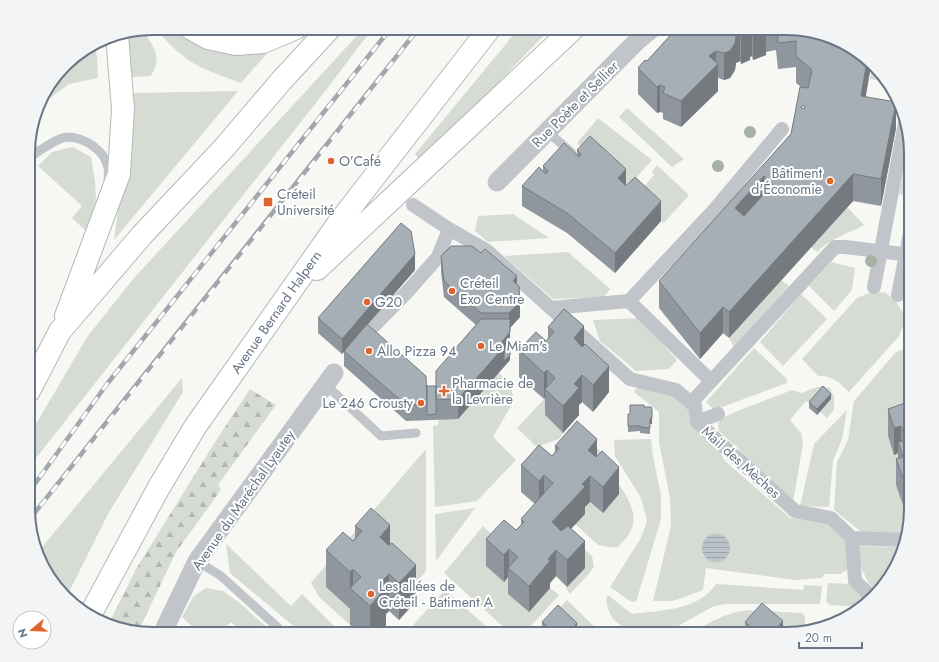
<svg xmlns="http://www.w3.org/2000/svg" width="939" height="662" font-family="Jost,sans-serif">
<style>
.green{fill:#d6dcd4}
.forest{fill:url(#forest-firs)}
.water{fill:url(#water-rules)}
.lines{fill:none;stroke-linecap:round;stroke-linejoin:round}
.trunk-casing{stroke:#b4b7bb;stroke-width:24}
.service{stroke:#c1c4c8;stroke-width:9}
.pedestrian{stroke:#c1c4c8;stroke-width:14}
.minor{stroke:#c1c4c8;stroke-width:19}
.trunk{stroke:#fff;stroke-width:22}
.rail-casing{stroke:#a2a7ae;stroke-width:4.5}
.rail{stroke:#fff;stroke-width:3;stroke-dasharray:9;stroke-linecap:butt}
.tree{fill:#a7b1a4}
.wall{fill:#90969d;fill-rule:evenodd}
.shaded-wall{fill:#757a7f}
.building{fill:#a7afb6;stroke:#757a7f;fill-rule:evenodd}
.poi-dot{fill:#df632d;stroke:#fff;stroke-width:1.5}
.labels{text-anchor:middle;stroke-width:4;stroke-linejoin:round;paint-order:stroke}
.street-label{font-size:14px;fill:#677585;stroke:#fff}
.poi-label{font-size:14px;fill:#677585;stroke:#fff;text-anchor:start}
.rim{fill:none;stroke:#677585;stroke-width:2}
</style>
<defs>
<pattern id="forest-firs" width="22" height="20" patternUnits="userSpaceOnUse"><rect width="22" height="20" fill="#d6dcd4"/><path d="M5 1l3.5 6h-7zM16 11l3.5 6h-7z" fill="#b1b7b2"/></pattern>
<pattern id="water-rules" width="6" height="5" patternUnits="userSpaceOnUse"><rect width="6" height="5" fill="#bbc4ca"/><path d="M0 2.5h6" fill="none" stroke="#9ca4aa"/></pattern>
</defs>
<rect width="100%" height="100%" fill="#f7f7f4"/>
<path class="green" d="M155 28H170C182 41 223 55 242 55 251 55 260 52 269 51L241 83C223 76 202 70 187 59 175 50 164 39 155 28Z
M364 28H373L326 90 29 467V436L87 337 134 278Z
M519 28H551L495 86 418 158 415 154Z
M142 30C153 45 164 59 150 76L132 77 125 34Z
M94 44 97 57 98 78 69 84 38 107 41 98 71 59Z
M872 66 885 82 870 79Z
M238 91 114 240 134 93Z
M627 108 684 159 672 167 619 117Z
M598 118 652 160 626 189 577 143Z
M909 140 911 145V196L899 194Z
M73 147 91 157 95 181 96 200 87 232 72 218 82 206 38 166 52 152Z
M657 165 689 195 664 223 635 197 654 175 652 172Z
M847 207 864 225C848 234 830 238 817 252L811 247Z
M513 214 549 238 488 242 475 231 478 216Z
M568 252 610 289 604 297 553 299 504 256Z
M831 262 855 268 852 290 834 311 809 286Z
M781 280 789 286 734 347 729 338Z
M884 292 894 299 898 305 903 312 904 323 899 336 849 392C838 382 834 376 818 376L802 359 857 298 869 293Z
M801 294 827 319 783 366 760 342Z
M640 318 677 360 669 369 636 371 600 341 593 320Z
M911 347V437L901 452C905 471 920 519 904 534L863 533 834 510 837 462 848 440 854 401 896 352Z
M754 348 787 379V383L714 410 706 402Z
M499 373 511 386 514 401 493 437 516 460 477 501 435 507 433 426 438 425V419Z
M182 378 183 392 108 514 67 596 45 571 38 552Z
M822 386 830 388 834 397V410L827 418 820 412 831 399 812 405 806 401 790 420 801 433 803 443 793 503 742 458 739 449 719 431 718 423 722 418 740 410 792 390 802 393 811 389Z
M637 388H654L672 393 685 403 693 418 719 451 725 461 790 518 815 520 827 523 843 536 847 544V570L840 574H824L822 578 796 580 706 568 703 590 673 601H653L671 526 670 498 659 442V412L634 392Z
M547 396 545 415 563 433 559 439 537 447 517 428Z
M847 410 842 439 833 461 829 507 800 506 814 444Z
M651 439 653 457 661 495V519L636 602 630 601 610 587 641 538 647 521 641 498 615 456 614 440Z
M589 445C593 447 598 448 600 451 603 456 605 463 608 468 617 484 637 504 633 524 631 534 624 541 618 547H609L598 545 575 524 582 511 590 502 603 513Z
M426 449V571L413 586 326 587 350 609 361 613 350 625 319 597 311 583Z
M475 508 436 561 435 514Z
M483 526 504 547V581L509 575 550 588 559 595 524 634H511L444 573Z
M567 534 592 556 594 567 587 576 570 594 566 588 585 568Z
M226 544 291 606 302 594 342 634H303L230 573Z
M860 546 898 547 902 552 885 585 877 591 869 584 860 565Z
M828 583 850 584 868 599 859 607 830 605 826 601Z
M716 584 803 590 804 585 822 586 820 604H725L712 607 664 634H631L613 619 608 609 606 600 608 595 632 614C662 610 698 611 716 584Z
M206 588 223 591 241 604 274 634H245L231 622 220 634H200L182 617 194 596Z
M445 590 495 634H405Z
M567 600 602 634H536Z
M748 610 801 613 805 616V629L786 634H689C709 623 725 613 748 610Z"/>
<path class="forest" d="M250 389 276 405 218 485 221 490 176 552 138 632 113 627 108 625 136 569 217 439Z"/>
<path class="water" d="M702 548a14 14 0 1 1 28 0a14 14 0 1 1-28 0Z"/>
<g class="lines">
<defs>
<path id="trunk" d="M190 28 208 38 236 44 263 42 296 28
M317 269 574 28
M66 316 119 174 123 109 117 35
M29 391 60 331 142 235 224 148 282 80 330 28
M90 615 158 489 195 427 340 221 490 28"/>
</defs>
<use href="#trunk" class="trunk-casing"/>
<path class="service" d="M548 132 572 153
M29 158C38 152 56 138 67 137 84 137 105 150 108 168 109 172 108 179 108 183
M326 385 381 436 416 433
M197 561 221 576 285 634"/>
<path class="pedestrian" d="M413 205 449 229 486 250 630 379 676 390 695 406 697 422 795 511 831 518 852 538 855 581 871 596
M874 287 905 123
M898 295 911 228
M629 301 711 381
M551 308 629 301 715 209 782 129
M363 337 407 292 438 257 449 229
M691 403 835 247H845L911 255
M697 422 718 414
M852 538 905 540"/>
<path class="minor" d="M497 182 637 41 653 28
M162 634 197 561 334 373"/>
<use href="#trunk" class="trunk"/>
<defs>
<path id="rail" d="M29 492 107 384 391 28
M29 520C160 357 290 193 419 28"/>
</defs>
<use href="#rail" class="rail-casing"/>
<use href="#rail" class="rail"/>
</g>
<g class="tree">
<circle cx="750" cy="132" r="6"/>
<circle cx="718" cy="166" r="6"/>
<circle cx="871" cy="261" r="6"/>
</g>
<path class="wall" d="M677 28H794L862 54 871 65 866 96 896 128 881 206 853 201 729 338 723 333 700 359 659 308V281L791 134 801 87 796 83V67L778 69 776 50 766 52V55L753 60 752 56 750 57V60L741 64 740 61 736 63 735 70 730 78 724 80 718 78V91L681 127 663 119V113L660 112 657 113 638 94V68L647 61ZM802 106H805L804 109 801 108Z
M577 150 626 185 661 221 615 273 567 233 522 206V186L543 171V166L577 155Z
M441 256 517 284 520 317 510 328V360L458 419 406 421 344 366V352L342 354 318 333V318L415 270 367 325 427 386H436L476 325 444 297 441 272Z
M548 327 584 345 609 392 593 412 582 402 579 405V415L563 433 545 415V398L544 399 519 377V350L546 341 548 339Z
M831 399 817 415 809 408V402Z
M652 409V424H650V434L640 433V431L628 432V414H630Z
M888 409 911 410V502L903 505 896 485V459L898 458V453L894 455 888 436Z
M555 446 597 456 619 494 603 513 590 502 585 507V514L571 529 585 568 567 587 556 576 550 583V588L529 612 508 594V577L504 582 486 566V539L516 530 521 525V519L535 504 521 492V465L552 456 555 452Z
M355 526 390 544 416 601 399 620 389 611 386 614V625L378 634H360L350 625V609L326 587V550L353 541 355 538Z
M542 622 577 634 542 633Z
M745 622 783 634H745Z"/>
<path class="shaded-wall" d="M766 29V55L753 60V33Z
M752 30V56L750 57V60L741 64V37L748 31Z
M740 34V61L736 63 735 70 730 78 724 80V53L736 36Z
M716 51V66L718 64V91L681 127V101L709 56Z
M867 61 871 65 861 122V96Z
M660 85V112L657 113V87Z
M896 102V128L881 206V179Z
M626 169V189L618 178Z
M853 174V201L729 338V312Z
M764 176V202L735 235V208Z
M661 201V221L615 273V253Z
M415 254V270L342 354V339Z
M517 276V291L513 281Z
M520 302V317L509 329V313Z
M723 307V333L700 359V333Z
M584 326V353L574 338Z
M510 332V360L458 419V399L501 343Z
M609 366V392L593 412V385Z
M547 370V390L545 389V398L544 399V373Z
M582 375V402L579 405V415L563 433V406L574 384Z
M831 394V399L817 415V409Z
M652 418V424H650V419Z
M901 426V451L898 442V453L894 455V428Z
M597 439V465L588 450Z
M619 467V494L603 513V487Z
M544 475V501L539 507V481Z
M590 476V502L585 507V514L552 549V522L582 484Z
M911 476V502L903 505V478Z
M390 525V562L380 537Z
M585 541V568L567 587V560Z
M509 549V569L508 568V577L504 582V555Z
M556 550V576L550 583V588L529 612V586L548 559Z
M416 565V601L399 620V583Z
M353 569V591L350 588V572Z
M389 574V611L386 614V625L378 634H370V606L380 583Z
M783 621V634H772V633Z
M577 623V634H568Z"/>
<path class="building" d="M677 28H766V29L753 33 752 30 748 31 750 34 741 37 740 34 736 36 735 43 730 51 724 53 716 51 709 56 718 64 681 101 663 93 665 87 660 85 657 87 638 68 645 60 647 61Z
M777 28H794L826 35 862 54 867 61 861 96 896 102 881 179 853 174 729 312 723 307 700 333 659 281 791 134 800 87 808 88 812 70 796 56V41L778 43ZM802 106H805L804 109 801 108ZM764 176 773 184 744 216 735 208Z
M590 136 626 169 618 178 626 186 635 177 661 201 615 253 567 213 522 186 539 167 546 174 548 171 543 166 564 143 579 157 581 154 577 150Z
M401 223 411 231 415 254 342 339 318 318Z
M451 246H472L481 253 485 249 517 276 513 281 519 286 520 302 509 313H481L444 281 441 256Z
M564 309 584 326 574 338 582 347 585 344 609 366 593 385 582 375 574 384 579 388 563 406 545 389 555 378 547 370 544 373 519 350 536 332 546 341 554 332 548 327Z
M481 319H510V332L501 343 504 347 458 399 436 400V371Z
M367 324 426 376 427 404 406 405 344 351Z
M510 347V355L504 361V353Z
M427 386H436V414L427 415Z
M823 386 831 394 817 409 809 402Z
M908 402 911 410V476L903 478 896 459 903 457 898 442 906 440 901 426 894 428 888 409Z
M630 405H644V407H651L652 409V418L650 419V428L640 427V426H628V414H630Z
M577 421 597 439 588 450 596 457 602 451 619 467 603 487 590 476 582 484 585 487 552 522 561 531 568 526 585 541 567 560 556 550 548 559 550 561 529 586 508 568 518 557 509 549 504 555 486 539 504 520 516 530 524 522 521 519 553 483 544 475 539 481 521 465 539 445 552 456 559 448 555 446Z
M371 508 390 525 380 537 388 545 392 543 416 565 399 583 389 574 380 583 386 588 370 606 350 588 361 577 353 569 350 572 326 550 343 532 353 541 362 531 355 526Z
M762 603 783 621 772 633 773 634H745L751 627 745 622Z
M558 605 577 623 568 634H542L548 627 542 622Z
M734 626 744 634H727Z
M530 627 537 634H523Z"/>
<g class="poi-dot">
<circle cx="331" cy="161" r="4"/>
<circle cx="830" cy="181" r="4"/>
<rect x="263" y="197" width="10" height="10" rx="2"/>
<circle cx="452" cy="291" r="4"/>
<circle cx="367" cy="302" r="4"/>
<circle cx="481" cy="346" r="4"/>
<circle cx="369" cy="351" r="4"/>
<path d="M442 385h4v4h4v4h-4v4h-4v-4h-4v-4h4z"/>
<circle cx="421" cy="403" r="4"/>
<circle cx="371" cy="594" r="4"/>
</g>
<g class="labels">
<g class="street-label">
<text transform="translate(575 104) rotate(-45)" y="5">Rue Poète et Sellier</text>
<text transform="translate(276 312) rotate(-55)" y="5">Avenue Bernard Halpern</text>
<text transform="translate(741 462) rotate(42)" y="5">Mail des Mèches</text>
<text transform="translate(243 500) rotate(-55)" y="5">Avenue du Maréchal Lyautey</text>
</g>
<g class="poi-label">
<text x="339" y="166">O’Café</text>
<text x="822" y="178" text-anchor="end">Bâtiment<tspan x="822" dy="16">d'Économie</tspan></text>
<text x="277" y="199">Créteil<tspan x="277" dy="16">Université</tspan></text>
<text x="460" y="288">Créteil<tspan x="460" dy="16">Exo Centre</tspan></text>
<text x="375" y="307">G20</text>
<text x="489" y="351">Le Miam's</text>
<text x="377" y="356">Allo Pizza 94</text>
<text x="452" y="388">Pharmacie de<tspan x="452" dy="16">la Levrière</tspan></text>
<text x="413" y="408" text-anchor="end">Le 246 Crousty</text>
<text x="379" y="591">Les allées de<tspan x="379" dy="16">Créteil - Batiment A</tspan></text>
</g>
</g>
<path d="M0 0H939V662H0ZM153 35H786A118 118 0 0 1 904 153V509A118 118 0 0 1 786 627H153A118 118 0 0 1 35 509V153A118 118 0 0 1 153 35Z" fill="#f3f4f5" fill-rule="evenodd"/>
<path class="rim" d="M153 35H786A118 118 0 0 1 904 153V509A118 118 0 0 1 786 627H153A118 118 0 0 1 35 509V153A118 118 0 0 1 153 35Z"/>
<g transform="translate(32 630) rotate(251)"><circle r="19" fill="#ffffff" stroke="#c2c8ce"/>
<path d="M0-3L7 15L0 10L-7 15Z" fill="#df632d"/>
<text y="-6" font-size="11" font-weight="bold" text-anchor="middle" fill="#677585">N</text>
</g>
<path d="M799 642v6h63v-6" fill="none" stroke="#677585" stroke-width="2"/>
<text x="805" y="642" font-size="12" fill="#677585" stroke="#ffffff" stroke-width="3" paint-order="stroke">20 m</text>
</svg>
